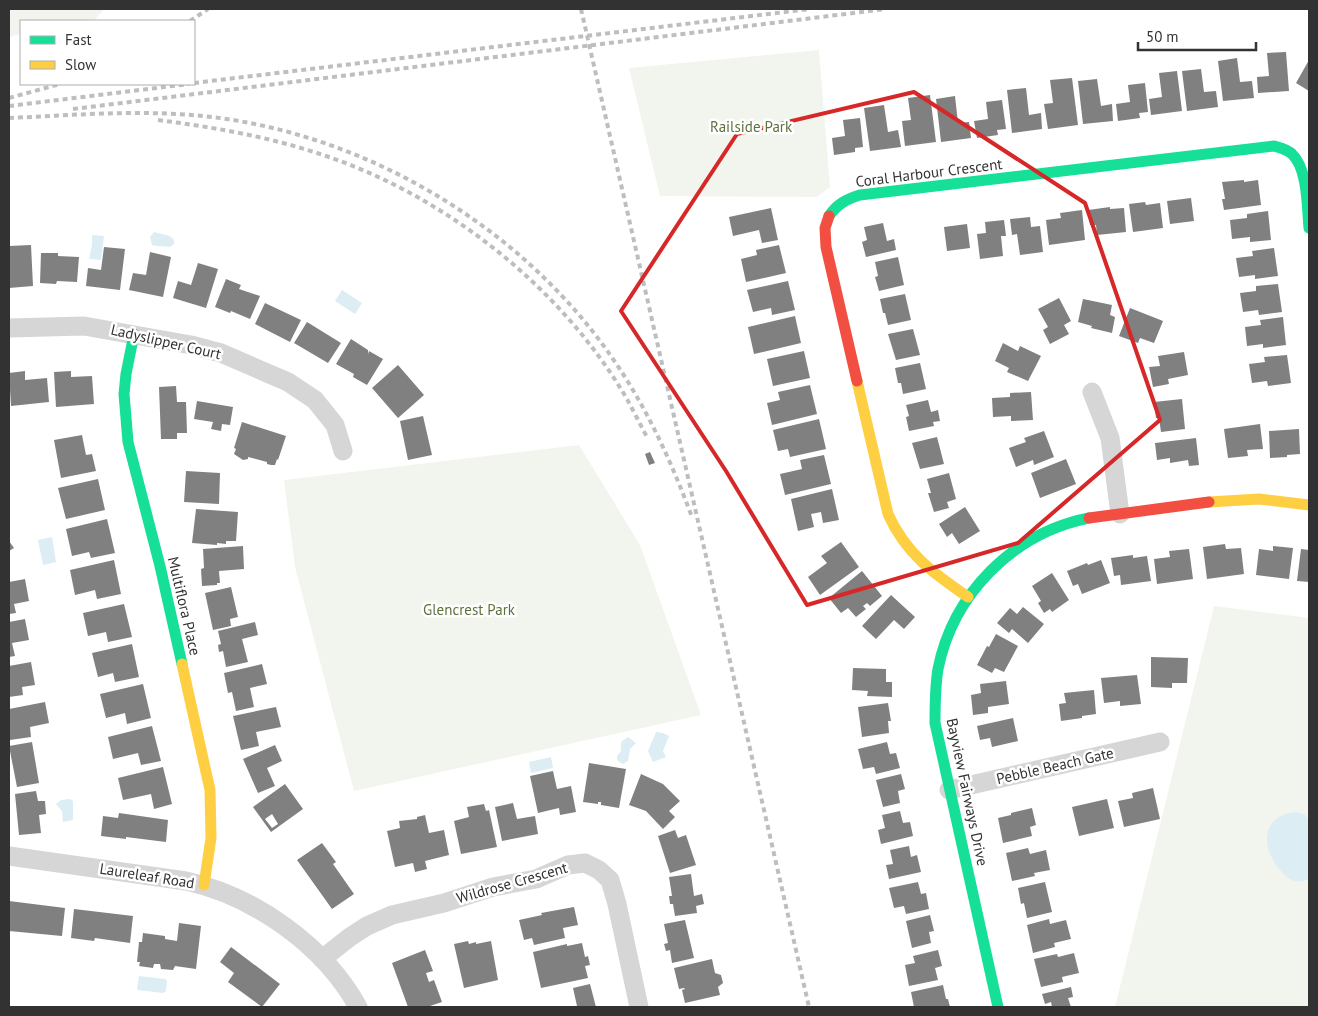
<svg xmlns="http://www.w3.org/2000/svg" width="1318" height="1016" font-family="'PT Sans',sans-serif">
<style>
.green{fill:#f2f5ed}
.water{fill:#dceef4}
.building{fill:#808080;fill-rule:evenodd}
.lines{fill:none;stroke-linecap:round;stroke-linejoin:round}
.street{stroke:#d6d6d6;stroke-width:19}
.fast{stroke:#16e098;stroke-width:11}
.slow{stroke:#ffcf43;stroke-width:11}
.jam{stroke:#f24e42;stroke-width:11}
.rail{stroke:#bebebe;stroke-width:4;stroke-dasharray:5 4;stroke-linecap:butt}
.marked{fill:none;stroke:#d62828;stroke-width:4;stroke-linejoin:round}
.labels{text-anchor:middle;stroke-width:5;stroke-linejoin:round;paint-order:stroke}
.park-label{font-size:15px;fill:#5c713d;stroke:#fff}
.street-label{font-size:15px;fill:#323232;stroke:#fff}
</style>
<rect width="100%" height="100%" fill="#fff"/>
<path class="green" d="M9 9H104L94 21H21V34L9 37Z
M819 50 830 187 817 197 660 196 629 68Z
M579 445 640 545 701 715 354 791 295 567 284 480Z
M1214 606 1309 618V1007H1115Z"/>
<path class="water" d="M154 232 170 236 174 240V244L170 247C165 246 157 247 152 245L150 237Z
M92 235 104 236 101 260 89 259 92 244Z
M342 290 362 303 355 314 335 301Z
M52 537 56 562 43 565 38 540Z
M656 732 663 733 669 736 663 751 666 757 653 762 648 751Z
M628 737 636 743 630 749 628 761 623 764 617 760V756L621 751V742Z
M551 757 553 768 531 773 529 762Z
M70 799 73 801V820L63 822 62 811 56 804 61 800Z
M1296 812 1304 814 1309 819V879C1304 881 1299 882 1294 881 1288 879 1283 873 1279 869 1260 846 1262 815 1296 812Z
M139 976 165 979 167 981 166 991 163 993 138 990 137 989Z"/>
<path class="building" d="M1286 52 1289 91 1258 93 1257 77 1269 76 1267 53Z
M1237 58 1240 82 1252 81 1254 98 1223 101 1218 61Z
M1309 60V91L1296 83Z
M1201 69 1204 92 1216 91 1218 107 1187 111 1182 71Z
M1177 71 1182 111 1151 115 1149 99 1162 97 1159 73Z
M1072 78 1078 125 1048 129 1044 104 1053 103 1050 80Z
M1097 79 1101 106 1112 104 1113 121 1083 124 1078 81Z
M1145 83 1148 112 1139 113 1140 118 1118 121 1116 104 1130 102 1128 85Z
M1026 88 1029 115 1041 113 1042 129 1012 133 1007 90Z
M930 95 936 142 905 146 902 121 911 120 908 98Z
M955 96 958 123 969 122 971 138 941 142 936 99Z
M1002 100 1006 129 997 130 998 135 977 138 974 121 988 119 986 102Z
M884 105 888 132 898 130 901 147 870 151 864 108Z
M860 118 863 147 855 148V152L834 155 832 138 845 136 843 120Z
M1244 180V182L1258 180 1261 205 1224 210 1222 199H1225L1222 182Z
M1191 198 1194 221 1170 224 1167 201Z
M1145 202 1146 205 1160 203 1163 228 1133 232 1129 204Z
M1110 207V209L1124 208 1126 232 1097 235 1096 225H1090L1088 210Z
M771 208 778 240 762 243 759 230 733 236 729 217Z
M1082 210 1085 240 1049 245 1046 220 1061 218 1060 213Z
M1268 211 1271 240 1250 242V237L1232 239 1230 220 1247 218V214Z
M1030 217 1031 227 1040 226 1043 252 1020 255 1017 234 1012 235 1010 219Z
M1004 220 1006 236H1001L1003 256 980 259 977 234 986 233 985 222Z
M883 223 887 241 894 239 896 250 866 257 862 242 867 240 864 227Z
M967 224 970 248 947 251 944 227Z
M31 245 33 286 9 288V271H10L9 246Z
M779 245 786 273 746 282 741 259 757 255 756 250Z
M104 247 125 249 120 290 86 286 88 268 101 270Z
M1274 248 1278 276 1255 279V275L1239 277 1236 258 1253 256 1252 251Z
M150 252 171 257 163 297 129 290 133 273 146 275Z
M41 253H58V256L79 257 77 282 57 281 56 284 40 283Z
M898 257 904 285 879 291 875 277 878 276 875 262Z
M198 263 218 269 206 308 173 298 178 281 191 285Z
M226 279 241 285 239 289 260 296 250 319 231 311 230 313 215 307Z
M788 281 795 310 772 315 771 308 753 312 747 290Z
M1278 284 1282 312 1259 315 1258 310 1243 312 1240 293 1256 291V286Z
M905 294 911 320 888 325 885 313H883L880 299Z
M1059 298 1071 321 1064 325 1069 334 1050 344 1043 330 1048 327 1038 309Z
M1083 299 1112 305 1110 315 1115 317 1112 333 1091 328 1092 326 1078 322Z
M265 303 301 320 290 342 255 324Z
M1130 308 1163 321 1154 343 1140 338 1138 343 1119 336Z
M795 316 801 343 754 354 748 327Z
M1283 317 1286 345 1263 348V344L1247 346 1245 327 1261 325 1260 320Z
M307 322 341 343 328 363 294 343Z
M913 329 920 355 896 360 888 334Z
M351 339 368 350V354L369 351 383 359 367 385 353 377 354 374 336 364Z
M1003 343 1018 351 1020 346 1041 356 1028 381 1007 372 1009 368 995 361Z
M804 351 810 378 773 386 767 359Z
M1184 352 1188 375 1168 379 1169 384 1153 387 1149 367 1160 366 1158 356Z
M1287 355 1291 383 1268 386 1267 381 1252 383 1249 364 1265 362 1264 357Z
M920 363 926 389 903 394 901 383H898L895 368Z
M398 365 424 395 398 418 372 388Z
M25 371V380L47 378 49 402 11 406 9 373Z
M71 371V377L92 376 94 404 56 407 54 372Z
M810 385 817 414 772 425 767 403 780 400 778 392Z
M176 386 177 402H186L187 433H177V439H161L159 387Z
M1031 392 1033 420 1011 421V416L993 417 992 398 1010 397V393Z
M1182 399 1185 429 1161 432 1159 418H1156L1154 402Z
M928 400 931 412 938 410 940 421 933 422 934 426 909 431 906 417 909 416 906 405Z
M197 401 233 407 230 425 222 424 221 431 211 429 213 422 194 419Z
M423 416 432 455 408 460 400 421Z
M819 419 826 449 790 457 788 449 778 451 773 430Z
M242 422 286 436 278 460 277 459 275 465H271L267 464V462L248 457V459L243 460 234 454 236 449 234 448Z
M1260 424 1263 449 1247 450 1248 456 1228 458 1224 429Z
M1299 429 1300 454 1287 455V457L1270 458 1269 431Z
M1044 431 1054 457 1034 465 1033 460 1016 467 1009 448 1026 442 1024 438Z
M82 435 86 455 92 454 96 471 61 478 54 440Z
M937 437 944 464 920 469 912 443Z
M1196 438 1199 465 1189 466 1188 460 1170 463V458L1157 460 1155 443Z
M650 452 655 463 649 465 645 454Z
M824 455 831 484 785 495 780 474 802 469 800 460Z
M1066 459 1076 484 1040 498 1031 473Z
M186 471 220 473 219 504 184 502Z
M949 473 956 499 947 502 949 508 934 512 928 493H931L927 479Z
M98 479 105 510 66 519 58 488Z
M832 489 839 520 823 523 821 512 811 514 814 527 798 531 791 499Z
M965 507 980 531 959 544 952 533 947 537 939 524Z
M196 509 238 512 236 541H226V544L217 543V545L192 543Z
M107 519 115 553 91 558 89 552 72 556 66 529Z
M9 541 14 548 9 551Z
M841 542 859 567 820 595 808 577 827 563 821 556Z
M1225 544 1226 549 1241 548 1244 574 1207 579 1203 547Z
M243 546 244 569 219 571 220 583H217V585L202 586 201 569 204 568 203 549Z
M1273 546 1293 548 1289 579 1256 575 1259 549 1273 551Z
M1189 549 1193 579 1157 584 1154 559 1170 557 1169 551Z
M1301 549 1309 550V582L1297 581Z
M1133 555V558L1147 556 1151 581 1121 585 1120 575 1114 576 1111 558Z
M114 560 121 594 97 599 95 590 75 595 70 570Z
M1101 560 1110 583 1082 594 1078 584 1073 586 1067 571 1087 563 1088 565Z
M862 571 882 596 870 606 867 603 863 606 866 609 856 617 848 608 841 613 829 598Z
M1052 573 1069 600 1052 612 1050 609 1044 613 1038 603 1041 601 1032 586Z
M25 579 29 601 14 604 16 613 9 614V582Z
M231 587 238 617 230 619 231 626 213 630 205 593Z
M891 595 915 617 904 629 894 620 876 639 862 626Z
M124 604 132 637 108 642 106 632 88 636 83 613Z
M1023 607 1044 624 1028 643 1012 629 1009 633 997 623 1010 608 1017 614Z
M25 619 29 640 12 643 15 656 9 657V622Z
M255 622 258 635 242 639 248 662 226 667 223 651 219 652 218 645 221 644 218 631Z
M996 634 1018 646 1004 672 995 668 992 673 977 665 987 646 989 647Z
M132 644 139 677 115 682 113 673 98 677 92 653Z
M1151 657 1188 658 1187 683H1172V688L1151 687Z
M31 662 35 685 22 687 23 695 9 697V666Z
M262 664 267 684 250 688 254 707 236 711 232 692 228 693 224 673Z
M853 668 886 669V682H892V697L867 696 868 691 852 690Z
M1137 675 1141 704 1120 706V701L1104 703 1101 678Z
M1006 681 1009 704 988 707V713L973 715 971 695 981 693 980 684Z
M143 684 151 718 127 724 125 713 106 718 100 694Z
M1094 690 1096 714 1082 716V718L1061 721 1059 704 1066 703 1064 693Z
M45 702 49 723 30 727 31 737 10 740 9 709Z
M888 703 891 721H888L889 733 862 737 858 707Z
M276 707 281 727 256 732 259 746 241 750 233 716Z
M1013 718 1018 741 992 747 990 738 980 740 977 726Z
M152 726 161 761 141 765 138 753 113 759 108 737Z
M32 742 39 783 17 787 9 746Z
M887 742 890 754 896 753 900 768 876 774 874 767 863 769 858 749Z
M275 745 282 761 267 768 275 786 258 793 243 759Z
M589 763 626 769 619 808 601 805V802H598V804L583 802Z
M163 767 172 804 154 809 151 794 123 800 118 778Z
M553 771 557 789 571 786 576 812 560 815 559 808 538 813 530 776Z
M641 774 663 784 680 801 669 811 675 817 663 829 646 811 629 805Z
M901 774 905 789 898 791 900 803 883 807 876 780Z
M285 784 303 809 271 832 253 807ZM272 814 278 824 272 828 265 819Z
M1153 788 1160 819 1124 827 1118 801 1133 798 1132 793Z
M36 791 38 801H45L46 814 39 815 41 833 19 835 15 794Z
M1107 799 1114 828 1079 836 1072 807Z
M513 803 517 819 535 816 538 834 502 841 495 807Z
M484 804 486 811 489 810 497 847 461 854 454 821 469 817 467 807Z
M1032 808 1036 825 1030 827 1032 836 1003 843 998 818 1011 815V813Z
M900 811 903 823 910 822 913 836 881 844 878 830 885 828 882 815Z
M119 813 168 820 166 842 126 837V839L101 836 103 816 118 818Z
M425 815 429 833 444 830 449 855 425 861 427 869 415 872 413 863 395 867 387 831 400 828 399 821 417 819V817Z
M675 830 678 838 686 835 696 865 670 873 658 836Z
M322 843 336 862 333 864 354 894 332 909 297 860Z
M909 846 911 857 917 855 921 872 889 879 886 865 893 864 890 850Z
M1028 848 1030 854 1046 850 1050 870 1034 873 1035 876 1012 881 1006 853Z
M691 874 694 896 702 894 704 904 696 906 697 913 675 916 673 904H670L669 896H672L669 877Z
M918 882 921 894 926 893 929 909 906 914 904 906 894 908 889 888Z
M1045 882 1052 912 1027 918 1024 903 1021 904 1018 888Z
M9 901 65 908 62 936 9 931Z
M574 907 578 925 563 928 565 938 534 945 532 938 524 940 519 920 542 915 541 913Z
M74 909 133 916 130 943 95 938 94 941 71 938Z
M930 915 934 931 929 932 931 943 912 948 906 921Z
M1049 919 1050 924 1066 920 1071 939 1054 943 1055 947 1033 953 1027 925Z
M685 920 694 958 672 963 670 950 666 951 664 944 668 943 664 924Z
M179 923 201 926 196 969 175 966 173 970 161 969 160 964H154L153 968 139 966 140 962H137L139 942H142L143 933 165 936V939L177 941Z
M468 941 469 944 476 942V944L491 941 498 980 464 988 454 944Z
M582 943 585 957 588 956 590 965 585 966 588 978 541 988 533 952 567 944V946Z
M231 947 280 984 262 1007 228 982 234 973 220 962Z
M425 950 433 971 426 973 429 982 434 980 442 1002 427 1007H408L392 963Z
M938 950 942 966 935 968 938 980 909 986 905 965 915 963 913 956Z
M1074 953 1079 973 1062 977 1063 982 1041 987 1034 959 1057 954 1058 957Z
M712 959 715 973 721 975 723 983 718 987 720 995 685 1003 682 990 685 989 684 988 679 989 674 968Z
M590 984 596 1007H573L577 1006 573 988Z
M943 985 946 999H948L950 1007H914L911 992Z
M1071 987 1073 997 1068 998 1071 1007H1052L1051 1002 1045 1004 1042 994Z"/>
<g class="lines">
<path class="street" d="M9 328 84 326 191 345 221 353 288 382 315 400 335 425 343 451
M1092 392 1110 438 1120 514
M949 790 1160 742
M9 856 186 881C254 896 324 945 358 1007
M322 959 350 937 367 926 392 915 444 903 493 887 536 879 568 865 585 863 599 870 610 880 617 904 639 1007"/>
<path class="fast" d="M829 216C837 204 847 199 860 195L1274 146C1281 148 1287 149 1292 154 1308 169 1307 207 1309 228
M134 334 126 374 124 394 128 442 160 566 182 664
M998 1007 935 723C935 705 935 687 938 669 953 594 1013 533 1089 518"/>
<path class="slow" d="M857 381 888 514C906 554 933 573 968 597
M1209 502 1259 499 1309 505
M182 664 210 790 211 838 204 885"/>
<path class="jam" d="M829 216 825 228 826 247 857 381
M1089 518 1209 502"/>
<path class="rail" d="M581 9 809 1007
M190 21 208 9
M194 83 810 9
M9 98 60 84
M9 106 189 84
M73 109 886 9
M9 118C76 115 145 109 212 117 369 136 523 228 613 359 647 408 671 461 692 517
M158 120C212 127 265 136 317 153 442 193 560 285 627 399 634 412 641 426 648 439"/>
</g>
<path class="marked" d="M914 92 1085 203 1160 420 1018 543 807 605 726 471 621 311 737 134Z"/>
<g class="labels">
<g class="park-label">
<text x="751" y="132">Railside Park</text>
<text x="469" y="615">Glencrest Park</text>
</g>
<g class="street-label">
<text transform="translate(929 173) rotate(-7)" y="5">Coral Harbour Crescent</text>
<text transform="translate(166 342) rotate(13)" y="5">Ladyslipper Court</text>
<text transform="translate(184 606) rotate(77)" y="5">Multiflora Place</text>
<text transform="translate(1055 766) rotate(-13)" y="5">Pebble Beach Gate</text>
<text transform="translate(967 792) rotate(78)" y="5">Bayview Fairways Drive</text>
<text transform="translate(147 876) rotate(9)" y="5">Laureleaf Road</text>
<text transform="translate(512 883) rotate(-16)" y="5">Wildrose Crescent</text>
</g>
</g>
<rect width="1318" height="1016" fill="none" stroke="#323232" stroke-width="20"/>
<rect x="20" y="20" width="175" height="65" fill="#ffffff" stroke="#adadad"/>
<rect x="30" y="36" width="25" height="8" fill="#16e098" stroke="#adadad"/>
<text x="65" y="45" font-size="15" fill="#323232">Fast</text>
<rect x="30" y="61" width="25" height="8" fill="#ffcf43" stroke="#adadad"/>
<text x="65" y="70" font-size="15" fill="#323232">Slow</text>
<path d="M1138 42v8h118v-8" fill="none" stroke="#323232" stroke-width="2.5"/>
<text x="1146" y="42" font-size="15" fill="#323232" stroke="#ffffff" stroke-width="4" paint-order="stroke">50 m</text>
</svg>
